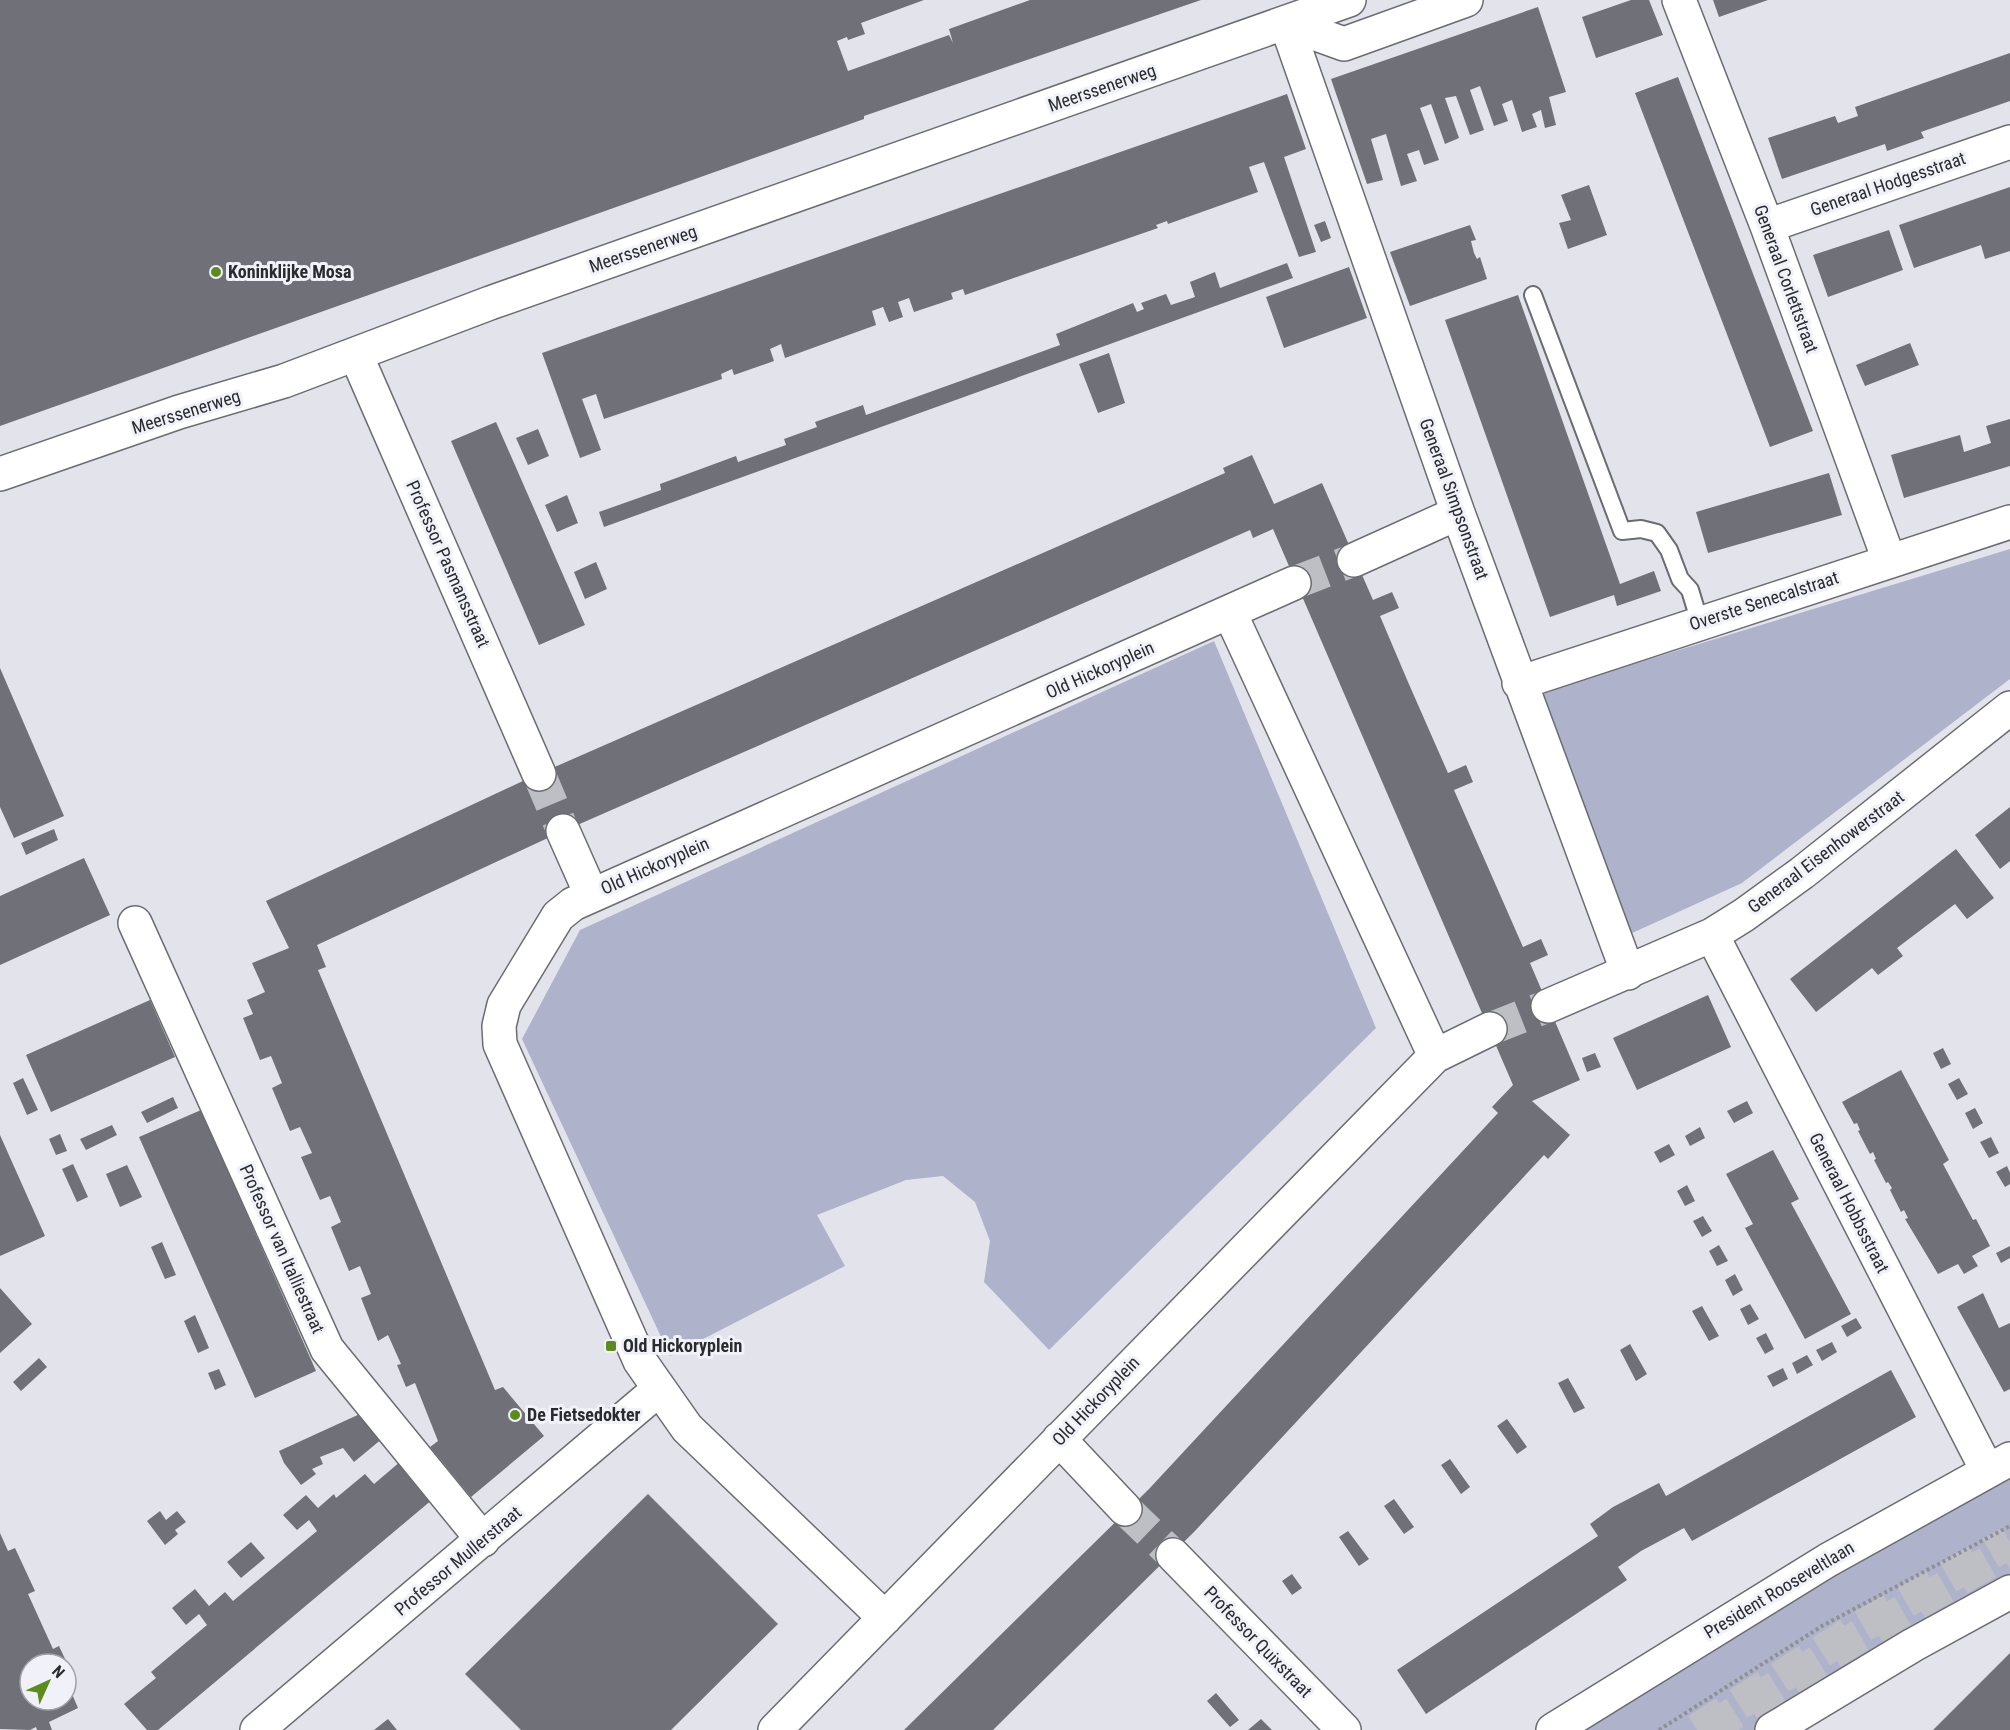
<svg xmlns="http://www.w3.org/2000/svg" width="2010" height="1730" font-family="'Roboto Condensed',sans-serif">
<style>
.green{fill:#afb2cb}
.building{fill:#707178}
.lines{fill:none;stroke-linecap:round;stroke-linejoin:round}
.minor-tunnel{stroke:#bebfc5;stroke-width:33;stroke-dasharray:33 16;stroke-linecap:butt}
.trunk-tunnel{stroke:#bebfc5;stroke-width:33;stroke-dasharray:33 16;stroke-linecap:butt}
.motorway-tunnel{stroke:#bebfc5;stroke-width:33;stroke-dasharray:33 16;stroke-linecap:butt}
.service-casing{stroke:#6b6c72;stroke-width:20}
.minor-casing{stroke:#6b6c72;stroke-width:36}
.path{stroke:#8f9095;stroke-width:4;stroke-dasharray:3 3;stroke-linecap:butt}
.service{stroke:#fff;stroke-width:16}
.minor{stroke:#fff;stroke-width:33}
.poi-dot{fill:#5d8b1d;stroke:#f0f1f9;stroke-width:2}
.labels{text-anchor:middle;stroke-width:6;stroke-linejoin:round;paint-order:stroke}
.street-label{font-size:18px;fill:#2a2b2e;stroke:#f0f1f9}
.poi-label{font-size:18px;font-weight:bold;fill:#2a2b2e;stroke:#f0f1f9;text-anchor:start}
</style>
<rect width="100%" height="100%" fill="#e3e4eb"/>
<path class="green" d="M2010 549V679L1742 883 1630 934 1541 692Z
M1214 641 1376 1028 1049 1350 984 1282 990 1241 975 1202 943 1176 906 1180 817 1215 845 1266 670 1356 522 1039 580 930Z
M2010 1469V1579L1754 1730H1580L1620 1703Z"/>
<path class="building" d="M0 0H924L861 23 865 34 848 40 847 37 837 41 848 71 949 35 953 43 949 29 1030 0H1201L864 116V119L0 426Z
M1631 0H1649L1663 35 1596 58 1582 17Z
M1713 0H1768L1719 17Z
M1538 7 1566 92 1549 97 1556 125 1545 128 1541 110 1532 114 1537 127 1522 132 1512 100 1502 104 1508 121 1494 126 1480 86 1470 90 1484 130 1470 135 1456 96 1445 98 1459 138 1445 144 1431 104 1420 108 1439 160 1424 165 1419 150 1407 154 1417 181 1401 186 1386 134 1371 139 1383 180 1367 184 1331 79Z
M2010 53V101L1921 132 1924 138 1887 151 1885 144 1782 179 1768 138 1835 116 1838 123 1858 116 1855 107Z
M1678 77 1813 431 1770 447 1635 93Z
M1287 94 1306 149 1284 157 1316 252 1299 257 1264 162 1249 167 1258 192 1168 224 1167 221 1156 225 1158 228 965 295 963 289 951 293 953 299 914 312 909 298 898 302 903 317 889 322 883 307 872 311 876 325 785 358 781 344 770 349 774 361 734 375 732 369 721 374 722 379 604 419 596 394 582 399 601 450 580 458 542 353Z
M1589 185 1607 235 1568 249 1559 223 1571 220 1561 195Z
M2010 187V251L1985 259 1981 245 1914 268 1899 225Z
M1325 221 1331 238 1321 242 1314 225Z
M1470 225 1476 240 1471 241 1474 253 1477 259 1480 257 1487 279 1410 306 1390 252Z
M1889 230 1903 270 1828 297 1813 255Z
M1287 263 1293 278 604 527 599 512 661 490 660 484 736 456 738 462 786 445 784 439 817 427 815 422 863 405 866 415 1060 345 1056 334 1133 303 1137 312 1144 309 1141 303 1166 294 1171 305 1195 297 1190 282 1215 272 1220 288Z
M1349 267 1367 318 1284 348 1266 297Z
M1518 295 1620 584 1654 571 1661 591 1617 606 1614 595 1550 617 1445 320Z
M1910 343 1919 365 1865 386 1856 365Z
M1109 353 1125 403 1098 413 1079 364Z
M2010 419V466L1904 498 1891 455 1960 435 1964 452 1991 443 1986 426Z
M496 422 585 625 539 645 451 441Z
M538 429 549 456 528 465 516 438Z
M1252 455 1274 504 1322 483 1373 600 1392 592 1399 608 1380 616 1408 682 1448 773 1466 765 1473 782 1454 790 1523 947 1541 939 1548 955 1530 963 1580 1080 1532 1101 1570 1135 1548 1159 1544 1155 1194 1532 993 1730H904L1149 1489 1498 1113 1492 1107 1513 1085 1273 529 1253 538 1250 530 550 837 317 945 326 967 318 970 495 1390 503 1387 544 1436 471 1497 430 1447 438 1441 415 1383 406 1387 397 1365 401 1364 388 1335 378 1341 361 1298 371 1294 360 1266 349 1271 331 1227 341 1222 330 1196 320 1200 301 1157 312 1153 300 1127 290 1131 272 1088 282 1083 271 1056 260 1060 243 1018 253 1014 247 1000 265 992 252 963 289 948 266 901 525 780 1225 473 1223 468Z
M1829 473 1842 515 1708 553 1696 512Z
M567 495 578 523 557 532 545 505Z
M596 562 607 589 585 599 574 572Z
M0 668 64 816 14 838 0 807Z
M2010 807V861L2000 869 1975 835Z
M54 829 58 840 26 855 21 843Z
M1956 849 1994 898 1967 919 1955 904 1897 948 1903 956 1878 975 1872 968 1816 1012 1790 979Z
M84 858 110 915 0 965V896Z
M1708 995 1731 1047 1637 1090 1613 1038Z
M150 1000 175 1057 51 1112 26 1055Z
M1943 1048 1951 1064 1941 1069 1933 1053Z
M1595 1053 1601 1067 1587 1072 1582 1058Z
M1901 1070 1949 1160 1943 1164 1973 1220 1976 1219 1990 1246 1972 1256 1978 1266 1964 1274 1958 1264 1938 1274 1905 1219 1908 1218 1904 1210 1901 1212 1890 1190 1892 1188 1888 1182 1886 1183 1874 1160 1876 1159 1873 1152 1870 1154 1858 1131 1860 1130 1857 1123 1854 1124 1842 1102Z
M23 1078 38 1110 27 1115 13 1083Z
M1959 1078 1968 1094 1957 1100 1948 1084Z
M173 1097 178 1108 147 1123 141 1112Z
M1747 1101 1753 1113 1734 1123 1727 1111Z
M1975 1108 1983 1123 1973 1129 1965 1113Z
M201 1110 316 1371 255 1398 139 1137Z
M112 1125 117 1135 86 1150 80 1139Z
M1700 1127 1705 1138 1690 1146 1685 1136Z
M60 1134 67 1151 56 1155 49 1139Z
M0 1135 45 1236 0 1256Z
M1991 1137 1999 1153 1989 1158 1980 1142Z
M1669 1144 1675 1155 1660 1163 1654 1152Z
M1773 1150 1799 1199 1791 1203 1851 1314 1805 1339 1745 1228 1753 1224 1726 1174Z
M73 1164 88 1197 77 1202 62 1169Z
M127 1165 142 1197 120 1207 106 1174Z
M2007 1166 2010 1173V1184L2005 1187 1996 1172Z
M1687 1185 1695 1201 1685 1206 1677 1191Z
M1703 1216 1712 1231 1702 1237 1693 1221Z
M162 1242 176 1275 165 1279 151 1247Z
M1719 1245 1728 1261 1717 1266 1709 1251Z
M2010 1246V1258L2001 1263 1996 1253Z
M1735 1274 1743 1290 1733 1296 1725 1280Z
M0 1288 32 1324 0 1353Z
M1983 1293 1999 1328 2010 1323V1389L2004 1392 1957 1307Z
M1750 1304 1759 1319 1748 1325 1740 1309Z
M1702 1306 1719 1336 1709 1341 1692 1311Z
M195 1315 209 1348 198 1353 184 1321Z
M1856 1318 1862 1328 1847 1337 1841 1326Z
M1766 1333 1774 1349 1765 1354 1756 1338Z
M1832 1342 1837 1352 1822 1361 1816 1350Z
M1630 1344 1647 1374 1636 1381 1620 1350Z
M1807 1355 1813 1365 1797 1374 1792 1363Z
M39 1358 47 1367 21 1391 13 1382Z
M1783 1368 1788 1379 1773 1387 1767 1376Z
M219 1369 226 1385 215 1390 208 1373Z
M1891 1370 1916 1417 1692 1541 1684 1528 1641 1551 1618 1567 1627 1580 1426 1714 1397 1670 1598 1536 1590 1524 1613 1507 1659 1483 1666 1496Z
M1568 1378 1585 1408 1574 1413 1558 1383Z
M362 1413 383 1438 354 1462 343 1448 320 1457 323 1464 312 1469 316 1474 301 1485 284 1463 279 1451Z
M1507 1419 1527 1447 1517 1454 1497 1426Z
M1450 1459 1470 1487 1461 1494 1441 1465Z
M401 1461 433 1499 158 1730H147L124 1704 156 1678 151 1672 207 1625 199 1614 186 1625 172 1608 195 1589 209 1606 225 1592 233 1601 317 1531 309 1520 297 1530 283 1515 306 1495 318 1508 334 1494 336 1498 365 1474 374 1484Z
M648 1494 778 1624 671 1730H521L465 1674Z
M1394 1499 1414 1527 1404 1534 1384 1506Z
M160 1511 166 1520 177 1511 186 1522 175 1530 178 1534 165 1545 147 1521Z
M1348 1531 1369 1559 1359 1566 1339 1537Z
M0 1533 8 1551 15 1548 35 1591 28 1594 53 1649 59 1646 73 1676 66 1679V1664H30V1700H66V1680L78 1708 49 1722 52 1730H37L36 1727 30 1730 0 1729Z
M251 1542 265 1558 241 1578 227 1562Z
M1292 1574 1302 1588 1292 1595 1282 1581Z
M2010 1653V1730H1933Z
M1216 1693 1239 1720 1230 1727 1207 1701Z
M388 1719 397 1730H374Z
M1261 1719 1272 1730H1248Z"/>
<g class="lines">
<path class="minor-tunnel" d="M1294 583 1354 560
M539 774 563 831
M1490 1029 1548 1006
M1125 1509 1173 1555"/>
<path class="trunk-tunnel" d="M1707 1730 1856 1638 2010 1550"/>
<path class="motorway-tunnel" d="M1697 1730 1852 1632 2010 1542"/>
<defs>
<path id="service" d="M1533 295 1622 531 1641 529 1657 533 1669 550 1680 579 1690 590 1700 623"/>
<path id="minor" d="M1679 0 1767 226 1889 560
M1286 23 1458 513 1628 973
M1286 23 1344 44 1466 0
M1767 226 2010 142
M356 355 539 774
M0 474 179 412 284 381 490 303 1349 0
M1354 560 1458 513
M1230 613 1435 1056
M1519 683 2010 522
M563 831 591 894
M135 923 327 1349 483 1540
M1712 935 1987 1470
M1548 1006 1712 935 1744 915 1802 873 2010 708
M1059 1439 1125 1509
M1173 1555 1344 1730
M885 1618 687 1428 640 1361 500 1044 499 1026 504 1005 558 916 573 904 1294 583
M257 1730 658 1390
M775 1730 1435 1056 1490 1029
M1553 1730 1828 1560 2010 1459
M1772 1730 1913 1645 2010 1592"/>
</defs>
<use href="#service" class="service-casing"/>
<use href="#minor" class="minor-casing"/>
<path class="path" d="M1659 1730 1822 1626 2010 1526"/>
<use href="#service" class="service"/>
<use href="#minor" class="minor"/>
</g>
<g class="poi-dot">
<circle cx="216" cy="272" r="6"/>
<rect x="605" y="1340" width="12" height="12" rx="3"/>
<circle cx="515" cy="1415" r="6"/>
</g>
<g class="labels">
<g class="street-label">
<text transform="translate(1102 88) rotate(-19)" y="6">Meerssenerweg</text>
<text transform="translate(1888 184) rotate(-19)" y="6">Generaal Hodgesstraat</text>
<text transform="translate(643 249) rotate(-19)" y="6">Meerssenerweg</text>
<text transform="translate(1786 279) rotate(70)" y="6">Generaal Corlettstraat</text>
<text transform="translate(186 412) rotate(-17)" y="6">Meerssenerweg</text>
<text transform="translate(1454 499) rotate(70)" y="6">Generaal Simpsonstraat</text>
<text transform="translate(448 564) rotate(66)" y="6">Professor Pasmansstraat</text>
<text transform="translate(1764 601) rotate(-18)" y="6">Overste Senecalstraat</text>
<text transform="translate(1100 670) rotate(-24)" y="6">Old Hickoryplein</text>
<text transform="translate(1826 852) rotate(-37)" y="6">Generaal Eisenhowerstraat</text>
<text transform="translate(655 866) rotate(-24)" y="6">Old Hickoryplein</text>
<text transform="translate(1849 1203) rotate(63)" y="6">Generaal Hobbsstraat</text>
<text transform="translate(282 1249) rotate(66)" y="6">Professor van Italliestraat</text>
<text transform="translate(1096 1401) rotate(-46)" y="6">Old Hickoryplein</text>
<text transform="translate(458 1561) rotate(-40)" y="6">Professor Mullerstraat</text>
<text transform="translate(1779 1590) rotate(-31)" y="6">President Rooseveltlaan</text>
<text transform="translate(1258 1642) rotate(46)" y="6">Professor Quixstraat</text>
</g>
<g class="poi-label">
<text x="228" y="278">Koninklijke Mosa</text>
<text x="623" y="1352">Old Hickoryplein</text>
<text x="527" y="1421">De Fietsedokter</text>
</g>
</g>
<g transform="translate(48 1682) rotate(45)"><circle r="28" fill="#f0f1f9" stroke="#a1a2a8" stroke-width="1.5"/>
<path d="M0-4.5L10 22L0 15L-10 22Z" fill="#5d8b1d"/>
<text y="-9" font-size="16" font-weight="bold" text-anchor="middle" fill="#2a2b2e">N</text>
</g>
</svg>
